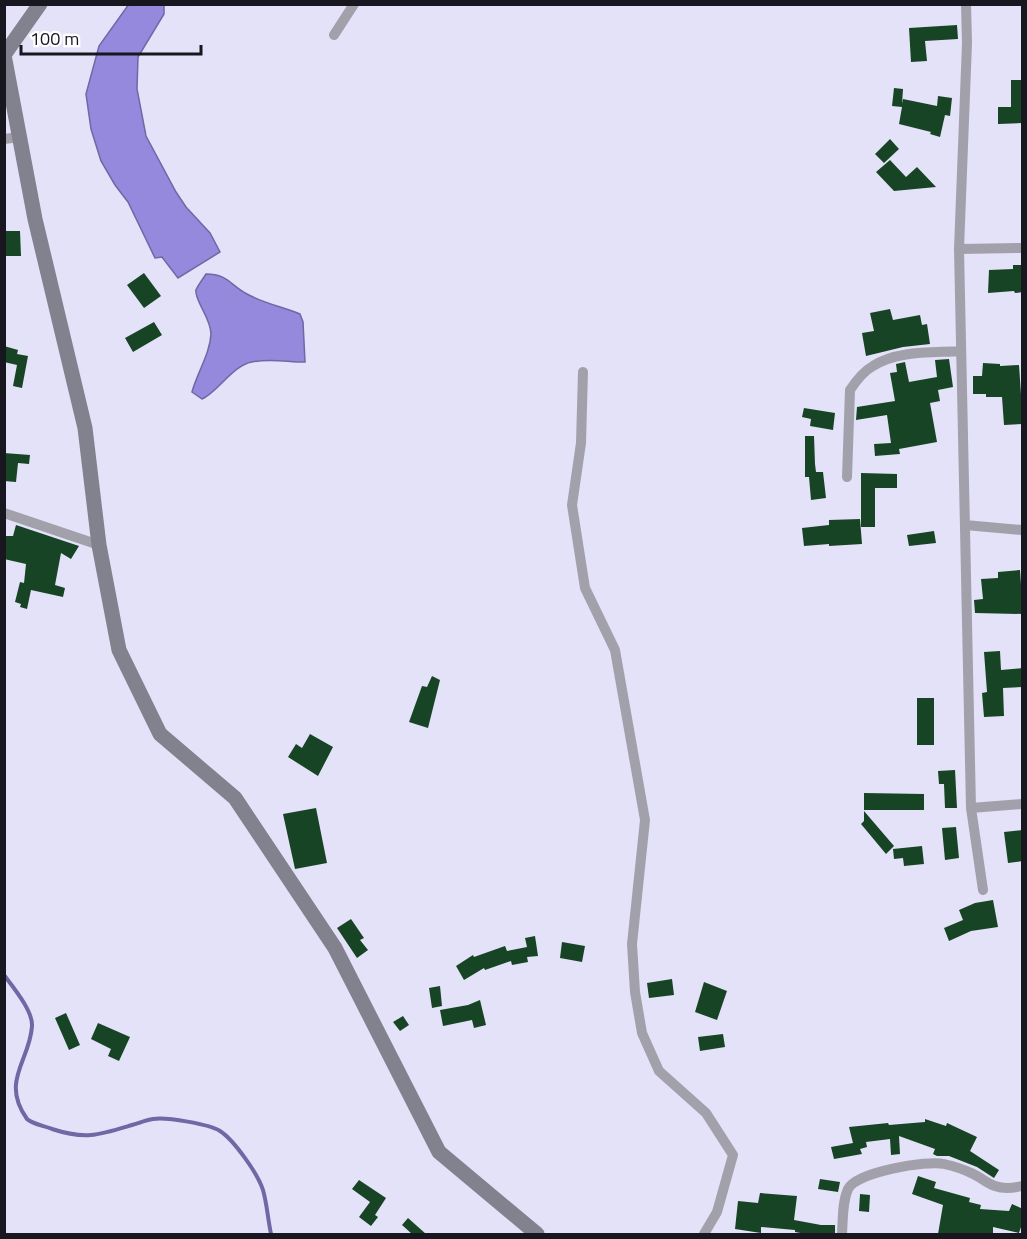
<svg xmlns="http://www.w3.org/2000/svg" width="1027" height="1239" font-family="'Titillium Web',sans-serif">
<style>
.water{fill:#9589de;stroke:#7067a5;stroke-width:1.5}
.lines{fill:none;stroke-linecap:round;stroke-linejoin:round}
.stream{stroke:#7067a5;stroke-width:4}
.building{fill:#174424}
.minor{stroke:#a2a1ab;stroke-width:10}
.secondary{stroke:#82818e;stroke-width:15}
</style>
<rect width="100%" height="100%" fill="#e4e2f8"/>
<path class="water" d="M129 4 164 5V14L138 57 137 89 146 136 176 192 186 207 210 233 220 252 178 278 162 257 155 258 128 202 115 185 101 161 91 129 86 94 99 46Z
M206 274C228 274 230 285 247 294 263 303 283 307 300 314L303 322 305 362C288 362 269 358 252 362 233 365 218 392 202 399L192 392C197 373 210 354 211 334 211 318 194 300 196 290 198 285 203 279 206 274Z"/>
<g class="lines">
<path class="stream" d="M4 975C13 987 33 1011 32 1026 30 1061 0 1081 27 1119 32 1124 45 1126 52 1129 86 1140 99 1135 132 1125 139 1123 146 1120 153 1119 167 1117 209 1124 220 1131 234 1140 258 1174 263 1190 267 1204 268 1220 271 1234"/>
</g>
<path class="building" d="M957 25 958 39 925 41 927 61 911 62 909 28Z
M1011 80H1023V123L998 124V107H1011Z
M894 88 903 89 902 104 903 99 937 106 938 96 952 98 950 116 945 115 940 137 930 134 931 132 899 124 902 107 892 106Z
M890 139 899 149 884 163 875 154Z
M890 160 906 177 917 167 936 187 894 191 876 172Z
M4 231H20L21 256H4Z
M1013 265H1023V292L1015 293 1014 291 988 293 989 270 1013 269Z
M144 273 161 296 144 308 127 285Z
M890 309 893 320 920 315 922 325 927 324 930 344 903 347 866 356 862 333 874 331 870 313Z
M154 322 162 335 133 352 125 338Z
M4 346 18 350 17 354 28 356 22 388 13 386 17 365 4 362Z
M949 359 953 387 938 390 940 401 930 403 937 442 899 449 900 454 875 456 874 444 891 443 887 415 856 420 857 407 895 401 890 373 897 372 896 364 905 362 909 382 937 377 935 360Z
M983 363 1000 364V366L1019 365 1023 424 1004 425 1002 397H986V394H973V376H982Z
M804 408 835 413 833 430 810 426 811 419 802 417Z
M805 436H814L815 464 816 472H823L826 498 811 500 809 477H805Z
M4 453 30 455 29 464 18 463 16 482 4 481Z
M861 473 897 474V488H875V527H861Z
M860 519 862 544 829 546V544L804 546 802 528 829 525V520Z
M16 525 79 546 71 559 61 553 55 585 65 588 63 597 31 590 27 609 20 607 21 604 15 602 20 582 24 583 26 564 4 559V536H13Z
M934 531 936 543 909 546 907 535Z
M1020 570 1023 614 975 613 974 600 983 599 981 579 998 578V572Z
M1000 651 1001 670 1023 668V687L1003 688 1004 716 984 717 982 693 987 692 984 652Z
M432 676 440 680 428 728 409 722 422 686 427 687Z
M917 698H934V745H917Z
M310 734 333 747 318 776 288 757 296 744 302 748Z
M955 770 957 808H945L944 784H939L938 771Z
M864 793 924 794V810H864Z
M316 808 327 863 295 869 283 814Z
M864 811 894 846 886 854 861 824 864 821Z
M956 827 959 858 945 860 942 828Z
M1023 830V861L1008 863 1004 832Z
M922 846 924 864 904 866 903 858 894 859 893 849Z
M993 900 998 927 971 931 949 941 944 928 963 920 959 910 975 903Z
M351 919 364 938 360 940 368 950 357 958 337 928Z
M535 936 538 956 527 957 528 962 512 965 511 961 485 970 484 968 464 980 456 966 473 955 474 957 505 946 507 951 527 947 525 938Z
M562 942 585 946 582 962 560 958Z
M672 979 674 995 649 998 647 983Z
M704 982 727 991 717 1020 695 1012Z
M440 986 442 1006 432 1008 429 988Z
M480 1000 486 1025 474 1028 472 1020 443 1026 440 1010 468 1005Z
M66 1013 80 1045 69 1050 55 1018Z
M403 1016 409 1025 400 1031 393 1022Z
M98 1023 130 1037 119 1061 108 1056 111 1049 91 1039Z
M723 1034 725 1047 700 1051 698 1037Z
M925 1119 946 1126 947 1123 977 1137 970 1151 999 1170 994 1178 977 1167 949 1156H937L933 1154 935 1149 899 1136 900 1154 891 1155 890 1139 866 1142 867 1147 860 1149 862 1154 834 1159 831 1147 853 1143 849 1127 888 1123 889 1125 925 1122Z
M918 1176 936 1182 934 1188 970 1198 969 1202 981 1205 980 1209 1009 1211 1012 1204 1023 1209V1221L1019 1233 993 1227V1234H938L943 1205 912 1194Z
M820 1179 840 1182 838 1192 818 1189Z
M359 1180 386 1198 375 1215 378 1217 371 1226 359 1217 370 1202 352 1189Z
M760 1193 797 1196 794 1220 821 1225H835V1234H806L795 1232V1230L761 1227V1233L735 1229 738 1201 758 1203Z
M860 1194 870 1195 869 1212 859 1211Z
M408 1218 426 1234H412L402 1225Z"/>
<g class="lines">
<path class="minor" d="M966 4 967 43 959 249 971 808 983 890
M334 35 354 4
M4 139 20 137
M959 249 1022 248
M583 372 581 443 572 505 585 588 615 650 645 820 632 944 635 992 642 1033 659 1071 706 1113 733 1155 717 1212 704 1234
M847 477 850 390C856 381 864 371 873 366 898 350 933 353 961 351
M4 513 99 545
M965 525 1022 530
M971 808 1022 804
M842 1234C843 1220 842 1203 848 1189 856 1172 927 1160 944 1164 953 1166 963 1169 971 1173 979 1176 986 1183 995 1186 1003 1189 1014 1188 1022 1186"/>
<path class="secondary" d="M4 55 35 219 85 428 99 545 119 650 160 734 235 798 335 948 439 1152 537 1234
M4 55 40 4"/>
</g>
<rect width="1027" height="1239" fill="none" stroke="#18171f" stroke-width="12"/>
<path d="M21 45v9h180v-9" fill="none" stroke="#18171f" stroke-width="3"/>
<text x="30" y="45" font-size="18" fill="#18171f" stroke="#ffffff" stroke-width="4.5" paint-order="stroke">100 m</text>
</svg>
